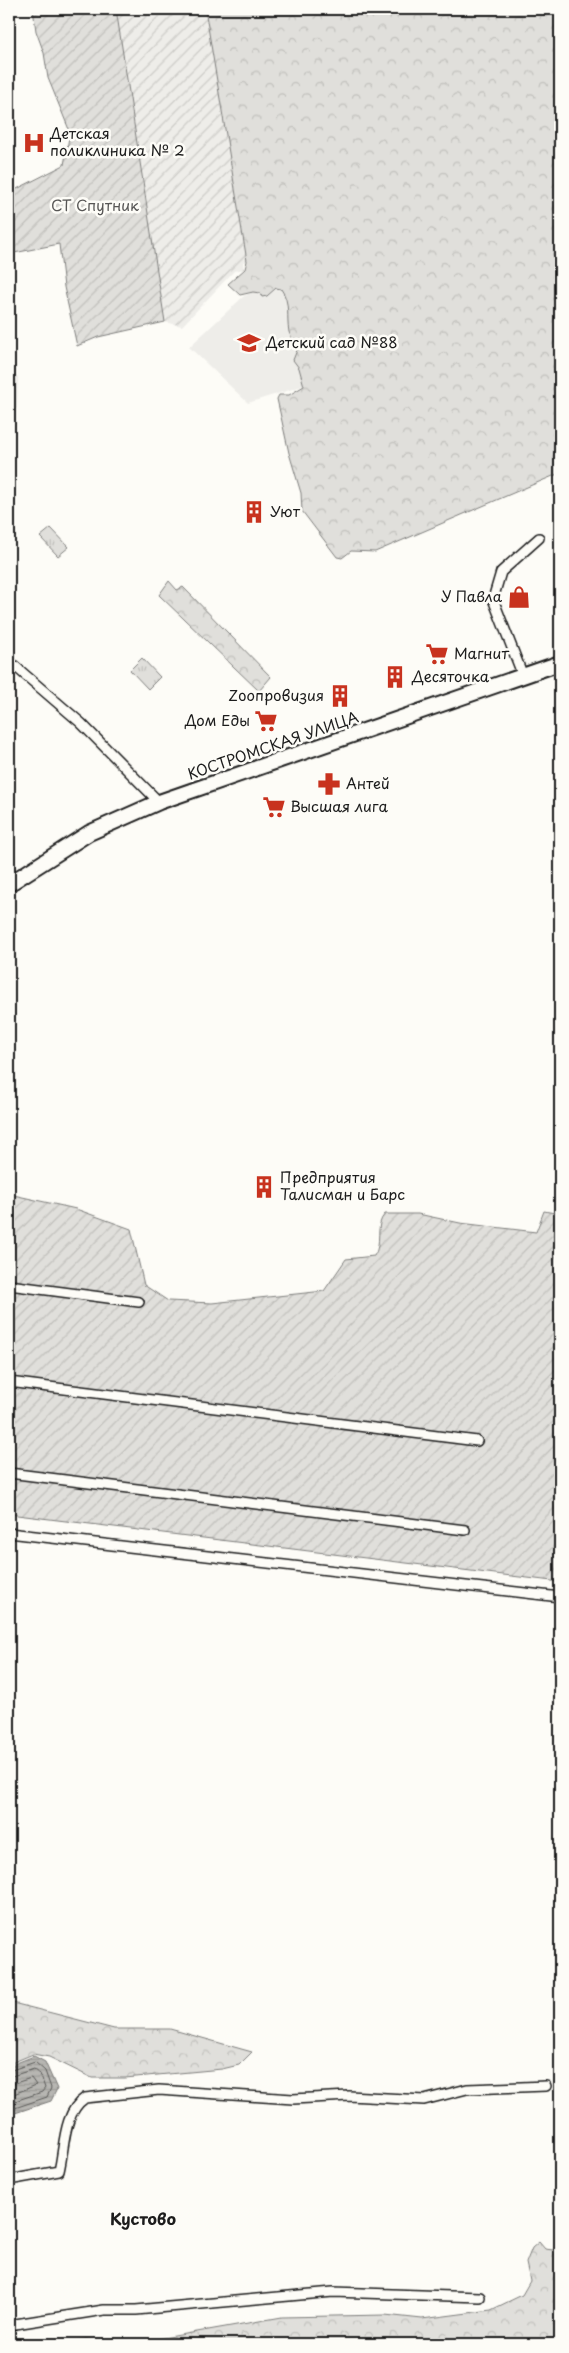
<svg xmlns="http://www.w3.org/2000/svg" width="569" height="2353" font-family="'Playpen Sans',sans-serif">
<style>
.built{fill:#eeede9}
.industrial{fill:url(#industrial-furrows)}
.grass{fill:url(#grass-tufts);stroke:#7e7e7c}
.forest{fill:url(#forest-crowns);stroke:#7e7e7c}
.garden{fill:url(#garden-furrows);stroke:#7e7e7c}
.water{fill:url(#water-rules);stroke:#797876}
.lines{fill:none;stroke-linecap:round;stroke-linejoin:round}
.shore{stroke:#5a5a58;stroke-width:1}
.minor-casing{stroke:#1c1c1c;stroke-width:12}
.primary-casing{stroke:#1c1c1c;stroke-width:18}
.minor{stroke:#fdfcf7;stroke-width:9}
.primary{stroke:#fdfcf7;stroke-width:14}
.labels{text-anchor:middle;stroke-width:5;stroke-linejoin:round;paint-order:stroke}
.poi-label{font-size:15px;fill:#1c1c1c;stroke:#fdfcf7;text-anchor:start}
.park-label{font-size:15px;fill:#575655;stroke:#fdfcf7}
.street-label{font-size:15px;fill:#1c1c1c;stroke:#fdfcf7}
.neighbourhood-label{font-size:16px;font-weight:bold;fill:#1c1c1c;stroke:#fdfcf7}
</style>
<defs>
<pattern id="industrial-furrows" width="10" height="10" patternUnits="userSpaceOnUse" patternTransform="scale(1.25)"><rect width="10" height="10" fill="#eeede9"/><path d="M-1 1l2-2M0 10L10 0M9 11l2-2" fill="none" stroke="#cccbc7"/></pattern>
<pattern id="grass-tufts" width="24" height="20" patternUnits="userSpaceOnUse" patternTransform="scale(1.25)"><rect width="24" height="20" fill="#e0dfdb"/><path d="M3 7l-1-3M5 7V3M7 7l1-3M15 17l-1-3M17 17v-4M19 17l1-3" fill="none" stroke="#c0bfbb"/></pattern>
<pattern id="forest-crowns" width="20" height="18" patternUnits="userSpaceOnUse" patternTransform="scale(1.25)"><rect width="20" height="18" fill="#e0dfdb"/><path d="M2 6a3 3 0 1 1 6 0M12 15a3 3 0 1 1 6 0" fill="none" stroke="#c0bfbb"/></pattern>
<pattern id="garden-furrows" width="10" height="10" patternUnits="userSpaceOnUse" patternTransform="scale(1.25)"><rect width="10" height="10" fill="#e0dfdb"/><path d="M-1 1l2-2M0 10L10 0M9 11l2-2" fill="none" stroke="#c0bfbb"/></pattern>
<pattern id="water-rules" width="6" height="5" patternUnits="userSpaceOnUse" patternTransform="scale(1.25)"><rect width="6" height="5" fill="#b7b6b2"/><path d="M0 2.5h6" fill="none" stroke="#9d9c98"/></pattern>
</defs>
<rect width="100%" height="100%" fill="#fdfcf7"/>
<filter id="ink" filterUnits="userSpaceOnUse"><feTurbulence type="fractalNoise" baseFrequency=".02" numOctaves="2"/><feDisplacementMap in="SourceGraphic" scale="10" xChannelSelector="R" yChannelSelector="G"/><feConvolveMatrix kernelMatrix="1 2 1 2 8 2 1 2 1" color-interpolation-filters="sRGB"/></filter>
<g filter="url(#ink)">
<path class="built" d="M280 280 315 382 248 403 189 347 244 296Z
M9 367 18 377 17 408 9 415Z"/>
<path class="industrial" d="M116 9H205L247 261 243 262 244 269 234 271 182 326 165 322Z"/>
<path class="grass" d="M51 528 69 547 58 556 40 537Z
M142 658 160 677 148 689 130 670Z"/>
<path class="forest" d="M205 9H560V473L375 552 351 551 342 558 337 557 302 511 301 493 289 453 277 399 279 395H289L304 386 299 368 293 360 297 350C295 343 291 338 289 332 286 317 291 303 281 289L276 288 267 296 262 297 260 293 253 292 240 295 228 284 245 269 247 261Z
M169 581 177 590 183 587 271 677 259 691 159 595Z
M9 2002 114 2029H170L252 2052 239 2065 222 2069 125 2078H92L49 2057 33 2054 9 2064Z
M539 2242 545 2249 553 2250 560 2245V2344H129L282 2317 385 2315 422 2319 491 2310 522 2295 530 2281 526 2263 532 2248Z
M86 2339 114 2344H70L69 2342Z"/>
<path class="garden" d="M33 9H116L165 322 98 337 77 346 64 287 59 244 9 254V193L64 165 70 132 48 78 44 53 36 31Z
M9 1194 76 1209 131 1229 144 1285 168 1301 212 1303 324 1291 346 1259 374 1256C383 1244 374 1225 385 1214H418L460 1223 536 1232 544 1211 560 1214V1582L9 1514Z"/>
<path class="water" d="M34 2056 45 2062 57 2089 51 2101 9 2115V2066Z"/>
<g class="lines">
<path class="shore" d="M9 2071 35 2062 45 2071 51 2088 47 2097 9 2110
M9 2077 34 2069 40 2074 45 2088 42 2092 9 2103
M9 2085 31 2078 36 2085 9 2096"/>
<defs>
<path id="minor" d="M9 661 81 723 159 802
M523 676 493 599 501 572 539 538
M9 1285 139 1302
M9 1382 477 1441
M9 1473 465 1530
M9 1533 560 1597
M9 2180 59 2171C65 2146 63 2113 85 2098L159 2090 293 2099 349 2096 424 2100 467 2089 546 2086
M9 2325 104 2310H136L333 2292 480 2297"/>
<path id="primary" d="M9 884 89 833 159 802 560 663"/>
</defs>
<use href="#minor" class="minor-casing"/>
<use href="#primary" class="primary-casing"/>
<use href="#minor" class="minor"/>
<use href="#primary" class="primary"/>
</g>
</g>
<defs>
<symbol id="hospital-bare" viewBox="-9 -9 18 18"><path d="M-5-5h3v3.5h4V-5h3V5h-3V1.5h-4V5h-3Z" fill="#c8321e" stroke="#fdfcf7" stroke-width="2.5" paint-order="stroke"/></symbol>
<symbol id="school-bare" viewBox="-9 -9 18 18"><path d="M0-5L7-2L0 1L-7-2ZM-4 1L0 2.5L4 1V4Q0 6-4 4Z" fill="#c8321e" stroke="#fdfcf7" stroke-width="2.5" paint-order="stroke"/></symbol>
<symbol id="building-bare" viewBox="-9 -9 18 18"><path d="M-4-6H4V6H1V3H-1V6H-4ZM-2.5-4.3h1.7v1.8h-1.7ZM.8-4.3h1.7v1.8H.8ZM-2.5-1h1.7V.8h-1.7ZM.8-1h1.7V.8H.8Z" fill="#c8321e" stroke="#fdfcf7" stroke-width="2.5" paint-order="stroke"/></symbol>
<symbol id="shop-bare" viewBox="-9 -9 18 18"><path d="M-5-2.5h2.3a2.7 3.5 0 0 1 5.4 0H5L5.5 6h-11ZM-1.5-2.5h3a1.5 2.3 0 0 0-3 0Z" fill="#c8321e" stroke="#fdfcf7" stroke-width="2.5" paint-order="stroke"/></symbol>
<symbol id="supermarket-bare" viewBox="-9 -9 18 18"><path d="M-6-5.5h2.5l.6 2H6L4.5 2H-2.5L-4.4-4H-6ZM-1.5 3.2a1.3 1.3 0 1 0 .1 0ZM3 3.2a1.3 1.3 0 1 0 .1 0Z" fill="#c8321e" stroke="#fdfcf7" stroke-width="2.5" paint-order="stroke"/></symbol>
<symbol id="pharmacy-bare" viewBox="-9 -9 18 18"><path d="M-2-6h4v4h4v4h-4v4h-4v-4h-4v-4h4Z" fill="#c8321e" stroke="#fdfcf7" stroke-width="2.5" paint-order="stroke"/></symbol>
</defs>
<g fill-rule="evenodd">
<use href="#hospital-bare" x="18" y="127" width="32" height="32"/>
<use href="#school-bare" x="233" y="327" width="32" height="32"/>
<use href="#building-bare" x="238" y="496" width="32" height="32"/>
<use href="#shop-bare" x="503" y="581" width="32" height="32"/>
<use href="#supermarket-bare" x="421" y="638" width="32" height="32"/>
<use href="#building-bare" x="379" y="661" width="32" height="32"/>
<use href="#building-bare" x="324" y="680" width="32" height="32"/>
<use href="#supermarket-bare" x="250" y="705" width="32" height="32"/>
<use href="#pharmacy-bare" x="313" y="768" width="32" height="32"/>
<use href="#supermarket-bare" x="258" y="791" width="32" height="32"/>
<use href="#building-bare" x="248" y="1171" width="32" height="32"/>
</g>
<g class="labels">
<g class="poi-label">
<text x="50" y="139">Детская<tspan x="50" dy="17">поликлиника № 2</tspan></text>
<text x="266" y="348">Детский сад №88</text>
<text x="270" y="517">Уют</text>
<text x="502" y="602" text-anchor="end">У Павла</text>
<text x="454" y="659">Магнит</text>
<text x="412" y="682">Десяточка</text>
<text x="324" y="701" text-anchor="end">Zоопровизия</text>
<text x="250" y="726" text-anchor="end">Дом Еды</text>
<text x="346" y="789">Антей</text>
<text x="290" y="812">Высшая лига</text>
<text x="280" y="1183">Предприятия<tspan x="280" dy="17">Талисман и Барс</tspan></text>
</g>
<g class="park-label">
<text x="95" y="211">СТ Спутник</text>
</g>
<g class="street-label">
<text transform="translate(273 746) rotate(-19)" y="5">КОСТРОМСКАЯ УЛИЦА</text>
</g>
<g class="neighbourhood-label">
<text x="143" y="2225">Кустово</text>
</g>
</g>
<rect width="569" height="2353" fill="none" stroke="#fdfcf7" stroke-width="30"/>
<rect x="15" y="15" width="539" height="2323" fill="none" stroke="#1c1c1c" stroke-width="2" filter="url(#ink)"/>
</svg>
